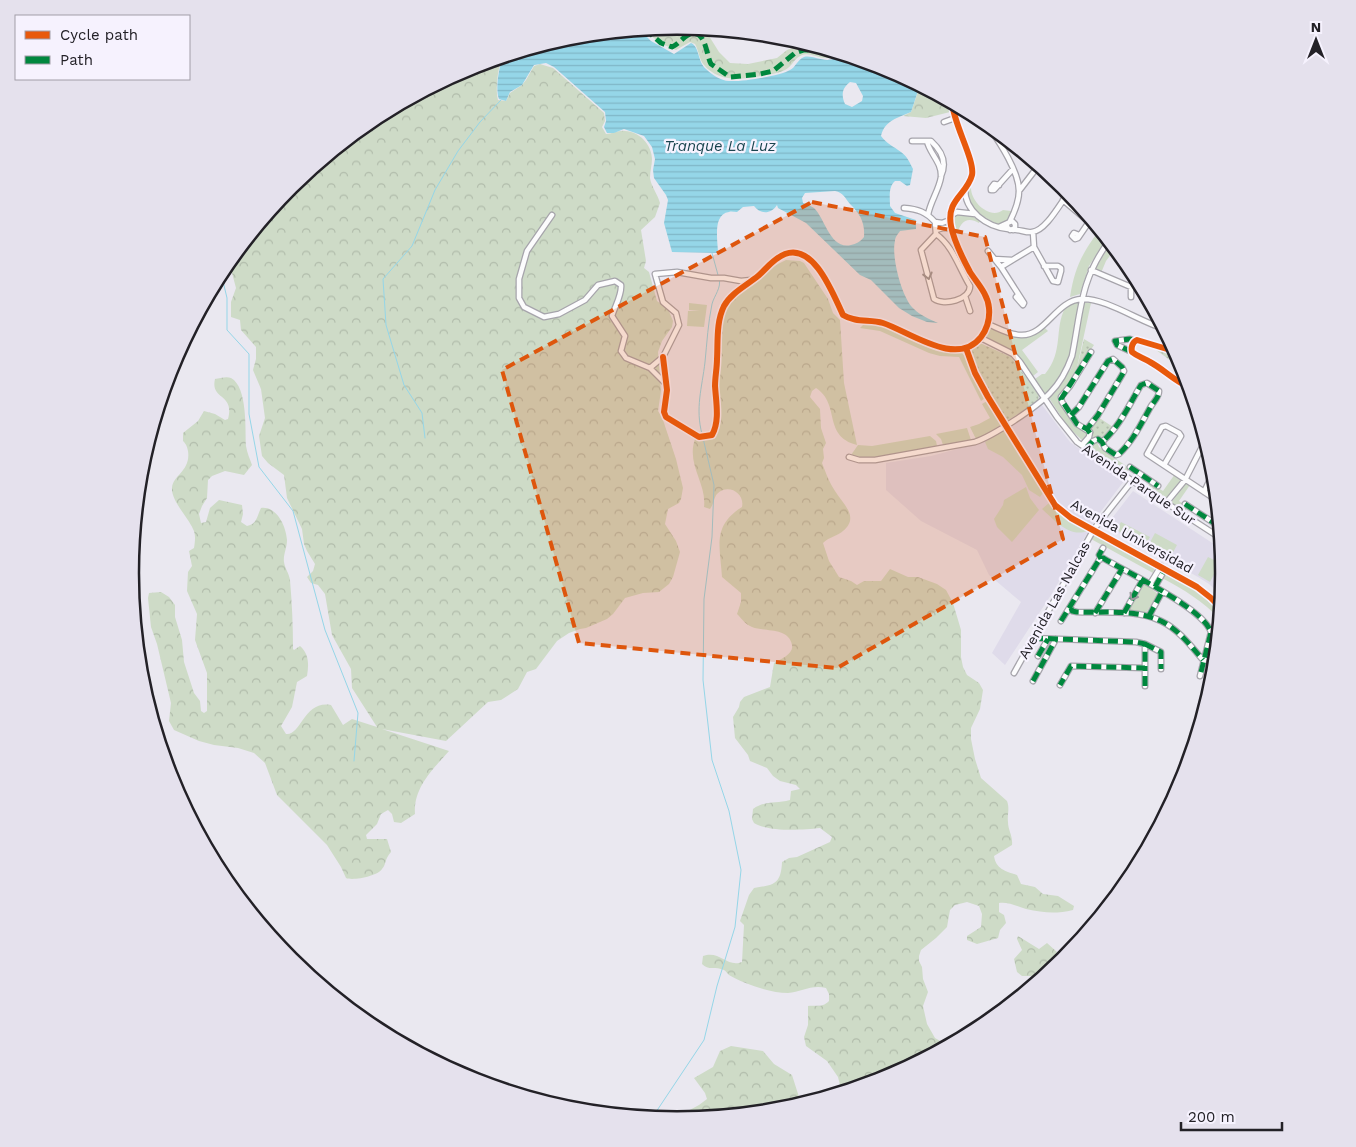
<svg xmlns="http://www.w3.org/2000/svg" width="1356" height="1147" font-family="'Work Sans',sans-serif">
<style>
.built{fill:#dfdbea}
.grass{fill:#cedbc7}
.forest{fill:url(#forest-crowns)}
.park{fill:url(#park-dots)}
.water{fill:url(#water-rules);fill-rule:evenodd}
.lines{fill:none;stroke-linecap:round;stroke-linejoin:round}
.stream{stroke:#95d6e8;stroke-width:1}
.minor-casing{stroke:#a6a4ab;stroke-width:7}
.minor{stroke:#fcfcfd;stroke-width:4.5}
.quiet{stroke:#00873e;stroke-width:5;stroke-dasharray:10 5;stroke-linecap:butt}
.cycleway-casing{stroke:#f6f2fe;stroke-width:9}
.cycleway{stroke:#e8590c;stroke-width:6}
.oneway{stroke:#9a999d}
.marked{fill:#de560d;fill-opacity:0.2;stroke:#de560d;stroke-width:4;stroke-dasharray:10 6;stroke-linejoin:round}
.labels{text-anchor:middle;stroke-width:4.5;stroke-linejoin:round;paint-order:stroke}
.street-label{font-size:14px;fill:#232127;stroke:#f6f2fe}
.water-label{font-size:15px;font-style:italic;fill:#1a454f;stroke:#f6f2fe}
.rim{fill:none;stroke:#232127;stroke-width:2.5}
</style>
<defs>
<pattern id="forest-crowns" width="20" height="18" patternUnits="userSpaceOnUse" patternTransform="scale(1.25)"><rect width="20" height="18" fill="#cedbc7"/><path d="M2 6a3 3 0 1 1 6 0M12 15a3 3 0 1 1 6 0" fill="none" stroke="#b1bcab"/></pattern>
<pattern id="park-dots" width="8" height="8" patternUnits="userSpaceOnUse" patternTransform="scale(1.25)"><rect width="8" height="8" fill="#cedbc7"/><path d="M2 2h.1M6 6h.1" fill="none" stroke="#b1bcab" stroke-width="1.8" stroke-linecap="round"/></pattern>
<pattern id="water-rules" width="6" height="5" patternUnits="userSpaceOnUse" patternTransform="scale(1.25)"><rect width="6" height="5" fill="#95d6e8"/><path d="M0 2.5h6" fill="none" stroke="#80b7c7"/></pattern>
</defs>
<rect width="100%" height="100%" fill="#eae8f0"/>
<path class="built" d="M1042 405 1070 442 1124 481 1096 518 1051 595 1005 665 992 653 1021 602 989 575 977 550 921 521 886 490V463L931 456 984 442Z
M1133 491 1223 550 1225 574 1223 597 1209 584 1198 577 1106 526Z"/>
<path class="grass" d="M967 188H971C971 202 990 220 1003 210L1011 211 1010 219 999 225C982 216 967 209 967 188Z
M957 214 972 216 980 221 979 223C967 216 960 222 957 235L952 222 953 215Z
M1100 229 1107 238 1089 266 1080 294 1070 297C1075 266 1082 254 1100 229Z
M1109 246 1115 249 1106 261 1101 273 1095 269Z
M1079 302C1073 333 1074 371 1046 393L1043 392 1035 379 1042 374H1045C1064 351 1054 329 1065 308 1068 303 1074 302 1079 302Z
M1084 302 1091 303 1076 372 1060 396 1059 400 1077 428 1087 432V435L1083 441 1068 427 1049 398 1071 369 1075 355Z
M689 303 707 305 704 327 687 326 688 311H700L689 310Z
M865 323 883 325 938 350 962 353 966 358 972 374 985 398 981 401 959 357 940 356 929 353 880 331 860 328Z
M1043 326 1048 331 1022 350 1038 372 1033 376 1012 351 984 337 989 327C1017 339 1016 340 1043 326Z
M987 401 1002 424 983 437 976 439 970 427 979 424 990 418 982 404Z
M967 428 971 440 943 445 941 439 936 434Z
M1004 430 1043 493 1040 497 1029 490 1022 475 1003 457 988 449 985 442Z
M930 436 936 441 937 446C914 450 871 463 851 455L858 445 872 446Z
M1094 441H1097L1099 447 1129 468 1127 473 1091 449V445Z
M1175 474 1181 480 1166 499H1164L1147 487 1150 483 1163 491Z
M1185 483 1190 485 1179 501 1188 507 1185 512 1171 503Z
M1026 487 1030 498 1039 510 1012 542 997 527 994 519 1003 505 1004 500Z
M1049 503 1066 518 1087 531C1070 538 1054 520 1042 509Z
M1121 522 1150 537 1145 545 1116 530Z
M1155 533 1177 545 1170 558 1148 546Z
M1095 534 1155 567 1153 573 1091 539Z
M1208 557 1220 563 1210 582 1198 575Z
M1164 573H1166C1187 584 1205 596 1221 613V620C1202 601 1185 590 1162 578Z
M1142 584H1145L1158 594 1146 613 1129 611 1128 609Z"/>
<path class="forest" d="M681 27 702 31 709 36 719 52 730 63 748 64 777 58 787 50 805 43 839 53C826 65 812 51 802 55 794 58 792 67 785 70 779 73 772 74 766 75 745 79 720 84 704 65 699 59 699 51 695 44L690 42 676 50 662 44 643 30 663 28 664 30 673 31Z
M502 58C498 68 495 89 498 100L506 101 510 93 522 85 526 80 534 66 540 64 553 68 604 113 605 121 602 127 606 134C612 134 619 130 625 131 639 131 652 145 652 159 652 165 650 171 650 178 651 186 658 195 660 203L655 217 641 230 646 261 644 268 649 272 657 301 668 309 673 321 672 327 662 341 658 352 661 391 658 411 662 417 676 459 683 488 681 499 679 503 668 509 665 524 676 541 680 552 673 577 669 584 659 592 643 593 625 598 613 614 607 619 586 628 580 629 569 633 557 641 536 669 527 672 518 689 501 700 488 702 446 741 382 729 449 751C433 769 413 788 415 814L401 823 394 822 392 814 388 810 381 814 377 824 366 835 367 839H387L391 852C384 860 387 863 382 869 378 876 353 881 346 878L341 867 327 845 277 795 265 763 254 753 238 748 214 745 199 741 174 730 169 721 171 703 157 644 151 627 148 598 149 593 161 592 169 597 175 605V617L182 640 184 662 194 693 200 701 201 711 204 713 207 711V673L195 640 197 614 187 591 188 572 192 566 189 551 194 548C195 542 196 534 193 529 188 517 171 501 172 488 173 475 191 471 188 451 187 446 186 444 183 441V433L198 421 204 411 215 414 225 420 228 419C235 393 210 400 215 379 220 378 227 376 231 378 248 387 245 431 246 446 247 453 250 459 252 465L244 475 225 471 212 476 208 480 207 498 202 506 199 514 201 523 206 522 210 508 219 500 242 505 243 514 241 522 247 526C257 524 257 516 261 508 277 506 286 526 287 540 287 548 283 555 284 562 285 569 289 573 290 580 292 603 293 626 293 649L294 650 300 646C309 654 309 664 307 676L297 682 292 707 281 726 286 734C301 736 304 700 331 705L343 725 352 719 377 727 352 688 351 669 332 635 325 594 318 585 311 583 307 577 313 571 315 564 307 551 304 544 302 529 287 498 284 475 268 463 262 456 259 436 265 418 261 389 253 370 256 359V347L241 330 240 320 231 317V302L236 288 232 273 226 266 291 186 374 118 469 68Z
M920 86 949 101 950 112 926 118 903 116 911 112Z
M786 260 800 261 804 263 828 299 833 313 840 320 844 383 857 445C822 436 841 404 816 388L812 391 810 397 820 409 821 428 826 443 823 449 824 458 822 463C826 473 829 482 835 491 843 504 860 517 843 531 837 536 829 537 823 543L829 561 839 577 851 581 857 585 864 581H881L890 569 908 577H918L937 584 946 590 953 603 961 630V657L963 667 967 675 979 683 983 690 980 709 971 728V739L975 759 981 778 1007 801C1010 809 1007 814 1008 822 1008 830 1013 836 1012 845L994 856C996 869 1005 871 1017 875L1021 884 1035 887 1043 894 1058 896 1074 906 1073 910C1056 914 1044 913 1026 909 1016 906 1009 902 999 903V912L1004 915 1006 923 1000 930 998 938 977 944 967 940V936L981 927 982 914 979 906 967 902 955 905 950 910 947 927 936 938 921 950 919 956V961L922 967 923 979 928 992 923 1006 927 1024 935 1038 949 1046 887 1079 842 1093 838 1077 827 1061 806 1046 804 1037 808 1025V1006C817 1005 822 1008 829 1001V994L826 988C812 984 801 992 788 993 771 993 744 984 729 975 727 973 726 971 724 970 716 966 708 971 702 964L703 956C720 950 727 968 742 962L744 925 740 921 749 895 754 888C773 885 781 885 782 862L789 858 797 857 830 842 832 837 820 828C802 830 769 832 754 823L752 819 753 809C766 800 776 804 790 800L791 791 800 789 796 785 780 781 773 776 767 768 750 761 748 755 735 738 733 717 739 707 740 702 744 697 770 687 774 663C781 659 794 654 792 645 789 627 764 632 752 627 745 624 742 619 737 614L741 602V593L722 577C720 546 712 526 742 507 745 493 728 483 717 494 714 497 714 504 710 509L704 507C707 483 686 465 695 439L707 436 715 430 719 332 723 310 736 295 768 269Z
M1018 936 1039 949 1047 943 1057 952 1054 959 1056 961 1068 956 1036 984V980L1033 976H1022L1017 972 1014 959 1022 950 1017 939Z
M731 1046 763 1051 774 1064 792 1075 799 1097 804 1104 784 1110 686 1120V1112L699 1105 707 1099 705 1093 694 1078 713 1067 720 1051Z"/>
<path class="park" d="M1084 339 1094 345 1076 372Z
M980 343 1011 357 1039 395 1038 401 1007 421 1005 420 977 368 971 354 973 347Z
M1152 347 1178 354 1186 372Z
M1098 417 1113 427 1103 438 1093 437 1090 428Z"/>
<path class="water" d="M640 30 651 41 674 54 691 43C700 47 697 61 706 69 711 74 721 81 729 81 741 82 780 76 790 70 796 67 797 60 804 57 814 54 828 67 841 54L888 68 920 85 911 112C898 118 885 120 881 136 887 144 893 146 901 152 907 156 910 163 913 169L910 185 907 186 900 181H895C888 187 890 198 890 206L895 213 916 220V229L900 231C898 234 895 237 895 241 891 256 902 299 914 309 920 315 929 319 938 323L927 322 912 316 899 308 871 280 860 275 806 223 778 208 777 205C771 214 761 215 754 206L743 207 737 212C734 212 731 211 729 212 712 214 718 242 718 253L672 252 664 223 668 200 666 195 654 178 653 170 655 159 652 147 644 136 624 129 614 133H607L604 127 606 121 605 112 554 67 546 63 534 65 522 85 510 92 506 101 499 99C495 89 499 67 503 57L572 37ZM850 82 856 83 863 96 862 101 852 107 845 104C841 95 842 88 850 82ZM835 191C844 193 844 197 850 204 860 214 865 222 864 237 860 242 856 244 851 245 830 250 825 218 814 208 811 206 806 204 803 203L802 198 805 193Z"/>
<g class="lines">
<path class="stream" d="M712 253 718 275
M221 273 227 298V330L249 354V414L259 467 293 511 325 630 358 713 354 761
M702 434C695 408 702 388 705 362 707 342 708 323 712 304 714 296 722 287 719 279
M425 438 422 413 404 385 386 325 383 279 412 246 435 190 458 151 480 122 501 100
M652 1118 704 1040 717 986 735 927 741 870 729 811 712 760 703 680 704 599 712 537 714 485 703 438"/>
<defs>
<path id="minor" d="M985 121C997 139 1019 170 1019 191 1019 200 1014 213 1010 221
M944 122 955 118
M912 141H931C942 151 947 163 941 176
M927 141C929 153 942 162 941 177 939 190 930 202 928 215
M999 185 994 184 991 188V190H994L1013 169
M965 188C964 211 987 227 1008 229
M1019 191 1039 165
M1063 200 1089 222
M904 208C918 209 926 212 935 222
M552 215 527 251 519 279V298L524 307 544 317 559 314 585 300 598 285 615 281 621 285C622 295 615 306 612 316L625 336 621 351 626 358 650 368 666 384
M950 216 957 212 975 214
M935 222 936 234 921 250 934 299C944 306 970 300 970 286 959 268 953 246 936 234
M935 222 942 223 950 220
M999 227 1012 221 1015 224V228L1010 230 1007 227V224
M936 230 943 228H951
M1013 230C1020 229 1025 233 1032 232 1046 231 1061 202 1069 192
M1033 232 1034 247 1053 281 1058 282 1061 271V268L1058 266H1044
M1079 235 1074 233 1072 236 1075 239 1078 238 1091 219
M988 251 1001 267 1024 303 1023 305 1016 297 1018 295
M994 259 1012 260
M1001 267 1034 247
M1091 270 1131 287V297
M965 296 970 311
M988 324C998 328 1009 335 1021 335 1046 336 1056 300 1082 299 1106 298 1140 322 1165 329
M981 338 1013 354 1020 362 1057 417 1077 442 1137 484 1222 539
M966 348 975 373 988 397 1055 505 1071 518 1197 587 1211 598 1222 609
M1132 352 1117 345 1115 341 1130 339 1135 341
M1177 352 1137 340C1132 342 1131 348 1132 352 1138 357 1144 358 1150 362 1165 370 1175 382 1191 388
M663 357 667 390 664 412 666 417 699 437 712 435C720 421 716 402 715 386 715 377 717 368 717 359 718 342 716 322 724 306 731 293 747 285 758 276 766 269 774 258 785 254 814 243 833 294 843 315 856 323 870 319 883 323 910 332 957 368 981 337 987 329 990 319 989 308 988 294 977 283 970 272 963 259 954 241 951 226 946 199 967 195 972 175 975 160 953 123 952 102
M650 368 663 357 679 325 676 313 663 302 655 274 677 272 711 278H724L741 281 751 280
M1071 415 1079 407 1108 361 1113 359 1122 367 1124 371 1122 375 1098 415 1087 429
M1082 445 1089 437 1090 432 1077 424 1062 402 1061 397 1070 386 1091 352
M1086 449 1093 441 1098 439 1102 442 1105 448 1116 455 1119 454C1133 441 1141 424 1150 408 1153 402 1159 398 1159 391L1147 383 1141 385C1129 405 1120 426 1102 442
M849 457 859 460H875L975 442C993 436 1037 407 1050 393 1061 382 1067 370 1072 356 1081 311 1080 280 1109 241
M1164 465 1181 436 1179 433 1166 426 1162 427 1147 454 1218 501
M1130 467 1158 486
M1204 492 1215 469
M1166 503 1185 480 1206 439
M1185 504 1214 523
M1101 559 1099 555 1103 548
M1150 584 1161 566
M1155 587 1165 569
M1071 608 1072 611 1077 612C1103 613 1136 609 1161 621 1178 629 1191 646 1203 660
M1095 613 1122 569
M1124 613 1142 581
M1149 616 1162 592
M1061 621 1099 560 1103 558C1126 572 1203 608 1211 632L1200 676
M1033 638 1136 642 1145 644V668L1071 666 1060 685
M1145 644 1161 652V669
M1038 656 1048 639
M1014 673 1094 529 1132 481
M1033 681 1056 639
M1145 686V666"/>
</defs>
<use href="#minor" class="minor-casing"/>
<use href="#minor" class="minor"/>
<path class="quiet" d="M645 29 661 43 672 47C679 44 682 38 688 35 706 27 706 55 711 64L730 77 760 74 773 71 795 53 804 50H827
M1132 352 1117 345 1115 341 1130 339 1135 341
M1071 415 1079 407 1108 361 1113 359 1122 367 1124 371 1122 375 1098 415 1087 429
M1090 433 1087 429 1077 424 1061 399 1091 352
M1086 449 1093 441 1098 439 1102 442 1105 448 1116 455 1119 454C1133 441 1141 424 1150 408 1153 402 1159 398 1159 391L1147 383 1141 385C1129 405 1120 426 1102 442
M1130 467 1158 486
M1185 504 1214 523
M1101 559 1099 555 1103 548
M1155 587 1165 569
M1071 608 1072 611 1077 612C1103 613 1136 609 1161 621 1178 629 1191 646 1203 660
M1095 613 1122 569
M1124 613 1142 581
M1149 616 1162 592
M1061 621 1099 560 1103 558C1126 572 1203 608 1211 632L1200 676
M1033 638 1136 642 1145 644V668L1071 666 1060 685
M1145 644 1161 652V669
M1038 656 1048 639
M1033 681 1056 639
M1145 686V666"/>
<defs>
<path id="cycleway" d="M966 348 975 373 988 397 1055 505 1071 518 1197 587 1211 598 1222 609
M1177 352 1137 340C1132 342 1131 348 1132 352 1138 357 1144 358 1150 362 1165 370 1175 382 1191 388
M663 357 667 390 664 412 666 417 699 437 712 435C720 421 716 402 715 386 715 377 717 368 717 359 718 342 716 322 724 306 731 293 747 285 758 276 766 269 774 258 785 254 814 243 833 294 843 315 856 323 870 319 883 323 910 332 957 368 981 337 987 329 990 319 989 308 988 294 977 283 970 272 963 259 954 241 951 226 946 199 967 195 972 175 975 160 953 123 952 102"/>
</defs>
<use href="#cycleway" class="cycleway-casing"/>
<use href="#cycleway" class="cycleway"/>
</g>
<defs><path id="oneway-chevron" d="M-2-3.5L2.5 0L-2 3.5" fill="none" stroke-width="1.6" stroke-linecap="round" stroke-linejoin="round" transform="scale(1.25)"/></defs>
<g class="oneway">
<use href="#oneway-chevron" transform="translate(928 276) rotate(76)"/>
<use href="#oneway-chevron" transform="translate(1133 597) rotate(120)"/>
</g>
<path class="marked" d="M812 202 985 237 1063 539 837 668 579 643 502 370Z"/>
<g class="labels">
<g class="street-label">
<text transform="translate(1139 484) rotate(34)" y="5">Avenida Parque Sur</text>
<text transform="translate(1132 536) rotate(29)" y="5">Avenida Universidad</text>
<text transform="translate(1054 600) rotate(-61)" y="5">Avenida Las Nalcas</text>
</g>
<g class="water-label">
<text x="720" y="151">Tranque La Luz</text>
</g>
</g>
<path d="M0 0H1356V1147H0ZM139 573a538 538 0 1 1 1076 0a538 538 0 1 1-1076 0Z" fill="#e5e1ed" fill-rule="evenodd"/>
<path class="rim" d="M139 573a538 538 0 1 1 1076 0a538 538 0 1 1-1076 0Z"/>
<rect x="15" y="15" width="175" height="65" fill="#f6f2fe" stroke="#a29ea8"/>
<rect x="25" y="31" width="25" height="8" fill="#e8590c" stroke="#a29ea8"/>
<text x="60" y="40" font-size="15" fill="#232127">Cycle path</text>
<rect x="25" y="56" width="25" height="8" fill="#00873e" stroke="#a29ea8"/>
<text x="60" y="65" font-size="15" fill="#232127">Path</text>
<g transform="translate(1316 40)" stroke="#f6f2fe" stroke-width="4" paint-order="stroke">
<path d="M0-4L9 19L0 12L-9 19Z" fill="#232127"/>
<text y="-8" font-size="14" font-weight="bold" text-anchor="middle" fill="#232127">N</text>
</g>
<path d="M1181 1122v8h101v-8" fill="none" stroke="#232127" stroke-width="2.5"/>
<text x="1188" y="1122" font-size="15" fill="#232127" stroke="#f6f2fe" stroke-width="4" paint-order="stroke">200 m</text>
</svg>
